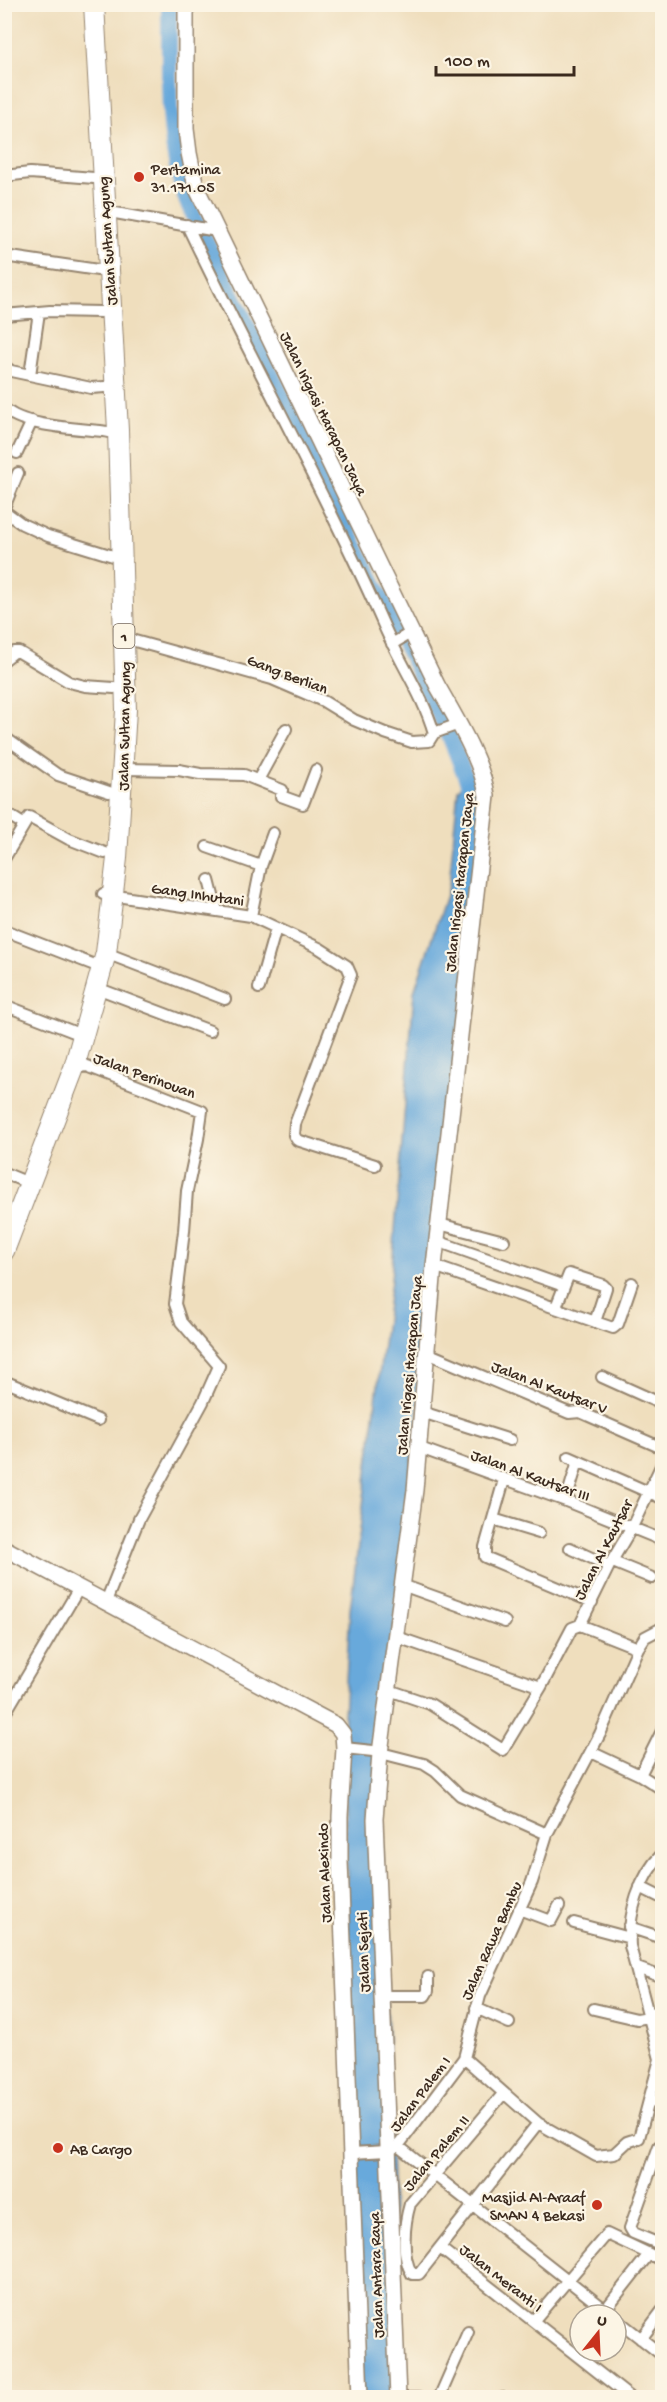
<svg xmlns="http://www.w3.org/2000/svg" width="667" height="2402" font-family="'Gochi Hand',sans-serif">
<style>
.water{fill:#68a9db;stroke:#526a7c;stroke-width:1.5}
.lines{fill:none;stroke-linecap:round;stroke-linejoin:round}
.river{stroke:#68a9db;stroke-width:16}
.street-casing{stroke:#95846e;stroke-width:14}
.secondary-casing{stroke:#95846e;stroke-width:18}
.highway-casing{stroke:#95846e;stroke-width:22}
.street{stroke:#fff;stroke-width:10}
.secondary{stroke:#fff;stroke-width:15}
.highway{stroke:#fff;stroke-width:20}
.poi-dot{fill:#c8321e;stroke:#fcf5e5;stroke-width:2}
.labels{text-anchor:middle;stroke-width:4.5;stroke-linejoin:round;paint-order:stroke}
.shield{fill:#fcf5e5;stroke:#75675a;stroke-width:1.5}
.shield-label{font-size:15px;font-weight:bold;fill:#3b2a1e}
.poi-label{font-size:16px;fill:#3b2a1e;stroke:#fcf5e5;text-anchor:start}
.street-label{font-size:16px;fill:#3b2a1e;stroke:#fcf5e5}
</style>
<rect width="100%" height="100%" fill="#fcf5e5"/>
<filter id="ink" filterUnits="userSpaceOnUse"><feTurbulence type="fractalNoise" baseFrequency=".0167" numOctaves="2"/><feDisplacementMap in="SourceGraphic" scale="12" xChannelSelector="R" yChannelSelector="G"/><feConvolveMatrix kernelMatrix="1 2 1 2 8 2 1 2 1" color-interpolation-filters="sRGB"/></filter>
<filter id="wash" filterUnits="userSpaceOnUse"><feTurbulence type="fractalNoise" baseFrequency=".008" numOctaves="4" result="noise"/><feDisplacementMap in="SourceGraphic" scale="24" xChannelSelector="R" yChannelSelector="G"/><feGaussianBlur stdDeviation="1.35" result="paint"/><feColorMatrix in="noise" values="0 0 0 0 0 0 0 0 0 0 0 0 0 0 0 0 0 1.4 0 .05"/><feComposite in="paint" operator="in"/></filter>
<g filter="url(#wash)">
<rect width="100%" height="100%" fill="#efdebd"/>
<path class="water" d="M481 773 487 791 380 1753 398 2397 361 2398 343 1734 350 1610 391 1280 414 992 449 886 458 789Z"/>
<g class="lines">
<path class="river" d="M169 4C170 70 164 140 187 202L449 735 469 785 472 802"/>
</g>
</g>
<g filter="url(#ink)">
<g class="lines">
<defs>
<path id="street" d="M4 176 30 173 94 178
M104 211 217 231
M187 225C251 360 324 490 384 626 400 663 423 695 434 733
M4 256 98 270
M4 315 50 311 101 312
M4 366 11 371 91 388 105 387
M30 375 39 312
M4 408C23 428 82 428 109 432
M17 453 32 421
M4 508 18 473
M4 511 22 524 48 536 113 556
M124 638 272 679 323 701 354 720 385 733 412 742 429 741 434 733
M392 644 412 632
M4 660 14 652H19L69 682 85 686 114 688
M434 733 459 724
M4 737 58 775 109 792
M124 769 179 770 200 774 244 775 282 790 281 796 303 804 316 770
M258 780 286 729
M4 812 23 824
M207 847 261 866
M4 859 29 817 69 839 105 853
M209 880 217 911
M103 894 251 916 319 948 347 966 351 975 295 1124 294 1135 297 1140 375 1165
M251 916 261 866 273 833
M4 930 92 964
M106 953 225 999
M97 988 210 1031
M259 988 276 928
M4 1005 74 1032
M74 1068 87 1066 202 1111 198 1139 187 1191 184 1231 175 1304 181 1322 219 1366 203 1402 139 1519 105 1604
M4 1173 31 1184
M439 1224 504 1241
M437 1241 564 1286
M434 1266 613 1328 618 1324 632 1283
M556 1307 569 1274 603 1285 606 1288 595 1322
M425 1352 569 1413 580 1412 662 1448
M602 1377 662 1404
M4 1381 98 1420
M422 1412 510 1440
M420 1448 566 1501 662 1540
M569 1457 662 1498
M504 1480 485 1547V1557L592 1602
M566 1501 578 1461
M493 1519 539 1533
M570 1548 609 1566
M613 1562 652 1578
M402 1585 505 1622
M397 1637 541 1687 572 1628 580 1625
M638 1648 580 1625 609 1566 632 1527 662 1464
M389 1690 430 1704 503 1750 541 1687
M4 1715 78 1590
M344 1748 373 1751 424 1764 435 1771 460 1795 547 1834 600 1734 638 1648 645 1637 662 1628
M591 1752 640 1775 662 1789
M640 1775 662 1731
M640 1887 662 1898
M519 1909 551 1921 559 1906
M574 1923 630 1938
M629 1927 662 1938
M637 1968 662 1977
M382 1996H425L428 1991V1977
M476 2008 509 2023
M594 2009 637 2019 649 2017
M648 2012 662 2017
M464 2058 538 2123 596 2156 614 2154 627 2142 639 2138
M503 2094 410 2204C404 2224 401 2256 412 2274H419L538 2123
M650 2099 662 2103
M639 2138 660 2059 630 1946C628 1914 639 1877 662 1854
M398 2146 464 2058 480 1996 532 1882 547 1834
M659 2146 630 2228 633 2233 662 2245
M352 2153 387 2151 398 2146 612 2315
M440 2248 631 2398
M605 2310 649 2254
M616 2319 662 2355
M534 2320 607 2234 662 2260
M641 2339 662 2311
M404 2398H418
M439 2398 468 2332
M503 2398H508"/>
<path id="secondary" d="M186 4V129L189 153 196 187 437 685C454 715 483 762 487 796L434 1266 415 1490 380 1753 375 1819 398 2398
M4 1548 336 1725 343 1734 344 1748 340 1816V1861L360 2398"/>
<path id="highway" d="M4 1251 74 1068 106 953 117 858 126 710 118 430 94 4"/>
</defs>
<use href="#street" class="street-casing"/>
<use href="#secondary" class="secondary-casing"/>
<use href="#highway" class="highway-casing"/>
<use href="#street" class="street"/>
<use href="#secondary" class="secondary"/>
<use href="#highway" class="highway"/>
</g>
</g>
<g class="poi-dot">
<circle cx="139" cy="177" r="6"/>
<circle cx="58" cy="2148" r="6"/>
<circle cx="597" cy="2205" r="6"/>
</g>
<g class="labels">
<rect class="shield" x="113.5" y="624" width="21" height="24" rx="4.5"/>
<g class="shield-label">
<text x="124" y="641">1</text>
</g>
<g class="poi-label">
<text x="151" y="174">Pertamina<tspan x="151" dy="18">31.171.05</tspan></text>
<text x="70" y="2154">AB Cargo</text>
<text x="585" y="2202" text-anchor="end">Masjid Al-Araaf<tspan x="585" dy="18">SMAN 4 Bekasi</tspan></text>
</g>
<g class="street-label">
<text transform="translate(106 241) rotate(-94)" y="6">Jalan Sultan Agung</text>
<text transform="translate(325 413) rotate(64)" y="6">Jalan Irigasi Harapan Jaya</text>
<text transform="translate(288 673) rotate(21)" y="6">Gang Berlian</text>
<text transform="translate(123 726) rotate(-89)" y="6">Jalan Sultan Agung</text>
<text transform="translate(458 882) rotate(-84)" y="6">Jalan Irigasi Harapan Jaya</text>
<text transform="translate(198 893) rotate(8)" y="6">Gang Inhutani</text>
<text transform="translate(145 1074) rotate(20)" y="6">Jalan Perinouan</text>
<text transform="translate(408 1365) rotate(-85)" y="6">Jalan Irigasi Harapan Jaya</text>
<text transform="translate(550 1386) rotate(21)" y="6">Jalan Al Kautsar V</text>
<text transform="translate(531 1474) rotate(20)" y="6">Jalan Al Kautsar III</text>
<text transform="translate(602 1549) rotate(-63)" y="6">Jalan Al Kautsar</text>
<text transform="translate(323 1873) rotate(-92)" y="6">Jalan Alexindo</text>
<text transform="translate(490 1940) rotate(-66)" y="6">Jalan Rawa Bambu</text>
<text transform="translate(362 1952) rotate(-92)" y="6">Jalan Sejati</text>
<text transform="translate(419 2093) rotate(-53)" y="6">Jalan Palem I</text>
<text transform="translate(435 2152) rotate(-50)" y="6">Jalan Palem II</text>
<text transform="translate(375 2275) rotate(-92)" y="6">Jalan Antara Raya</text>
<text transform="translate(502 2277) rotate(38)" y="6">Jalan Meranti I</text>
</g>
</g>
<rect width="667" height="2402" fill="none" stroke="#fcf5e5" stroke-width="24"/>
<g transform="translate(598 2333) rotate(18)"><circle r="28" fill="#fcf5e5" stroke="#afa495" stroke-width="1.5"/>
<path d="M0-4.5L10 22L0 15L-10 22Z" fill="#c8321e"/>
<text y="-9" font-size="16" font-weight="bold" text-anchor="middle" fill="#3b2a1e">U</text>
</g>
<path d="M436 66v9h138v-9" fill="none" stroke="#3b2a1e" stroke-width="3"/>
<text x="445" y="66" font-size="18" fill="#3b2a1e" stroke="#fcf5e5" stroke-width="4.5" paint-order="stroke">100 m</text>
</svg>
